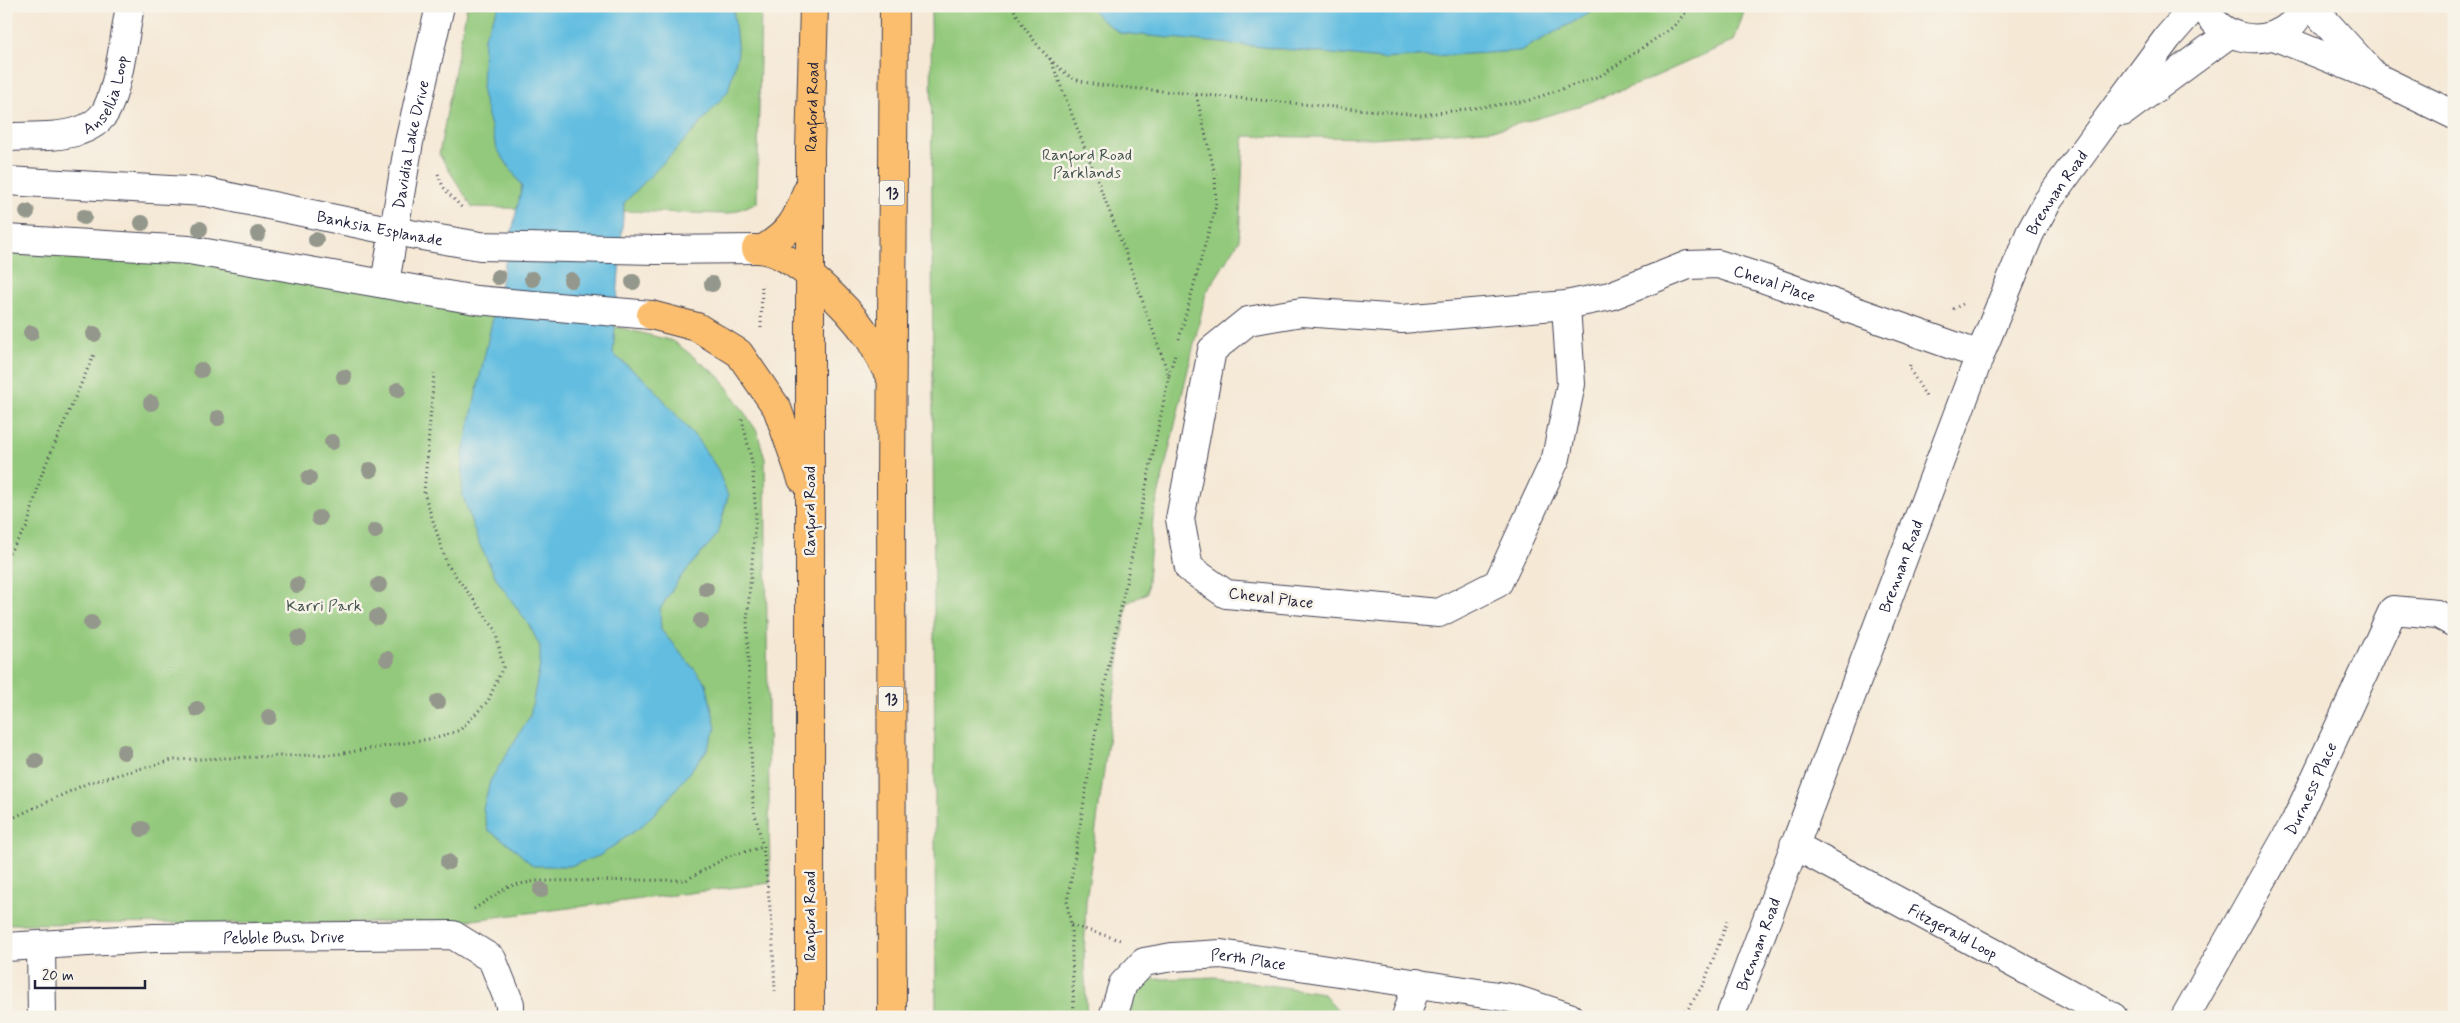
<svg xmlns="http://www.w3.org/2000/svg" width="2460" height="1023" font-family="Mynerve,sans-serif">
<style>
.green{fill:#93c97b;stroke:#5a765b}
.water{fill:#62bde0;stroke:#42708e}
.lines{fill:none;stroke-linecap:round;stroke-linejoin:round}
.minor-casing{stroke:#424052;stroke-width:30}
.major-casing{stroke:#424052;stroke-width:30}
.path{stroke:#424052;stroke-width:3;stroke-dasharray:1 4;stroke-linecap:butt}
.minor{stroke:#fff;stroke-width:28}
.major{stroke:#fbbe6e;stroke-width:28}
.tree{fill:#94978b}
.labels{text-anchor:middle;stroke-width:5;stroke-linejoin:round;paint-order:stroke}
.shield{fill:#f7f3e8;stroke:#62616f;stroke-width:1}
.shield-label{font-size:15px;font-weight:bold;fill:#22223b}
.street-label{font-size:16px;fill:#22223b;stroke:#f7f3e8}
.park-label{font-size:16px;fill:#44544e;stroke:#f7f3e8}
</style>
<rect width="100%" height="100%" fill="#f7f3e8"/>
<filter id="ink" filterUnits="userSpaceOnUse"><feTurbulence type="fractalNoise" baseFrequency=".02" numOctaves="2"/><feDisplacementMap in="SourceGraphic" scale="10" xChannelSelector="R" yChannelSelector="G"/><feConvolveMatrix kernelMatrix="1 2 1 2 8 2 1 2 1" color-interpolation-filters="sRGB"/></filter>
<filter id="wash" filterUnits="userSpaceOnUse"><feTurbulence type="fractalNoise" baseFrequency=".0096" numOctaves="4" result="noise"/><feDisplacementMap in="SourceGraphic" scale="20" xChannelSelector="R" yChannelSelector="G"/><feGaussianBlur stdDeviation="1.12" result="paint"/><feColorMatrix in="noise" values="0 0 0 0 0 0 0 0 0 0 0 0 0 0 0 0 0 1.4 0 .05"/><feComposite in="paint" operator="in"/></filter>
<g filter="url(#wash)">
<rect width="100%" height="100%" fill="#f5e8d5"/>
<path class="green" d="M467 6H761L757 203 727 214 472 207 439 154Z
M931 6H1746L1734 41 1643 82 1574 108 1499 129 1373 138 1244 136 1239 241 1206 293 1153 518 1147 593 1127 603 1086 901 1084 962 1087 1017H936Z
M6 254 194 257 574 316 673 341 720 377 757 431 765 459 770 883 456 922 6 924Z
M1215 977 1323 993 1344 1017H1128L1140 980Z"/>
<path class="water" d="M499 6H733L738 53 728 91 692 133 624 203 613 354 649 383 697 439 717 468 728 496 718 534 679 579 660 609 661 630 706 683 716 728 707 750 668 799 642 826 599 856 570 866H533L509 844 488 830 483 809 490 781 530 716 540 665V646L529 625 497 580 477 539 462 493 463 453 522 186 497 149 482 93 484 37Z
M1090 6H1603L1520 51 1383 59 1120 33 1100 19Z"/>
</g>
<g filter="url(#ink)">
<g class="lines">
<defs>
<g id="minor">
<path d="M2204 6C2220 41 2265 49 2293 23 2297 19 2300 12 2303 6"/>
<path d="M2311 6 2372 73"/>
<path d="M2274 36 2376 77 2454 115"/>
<path d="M2123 112 2229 34"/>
<path id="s1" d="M6 137C30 136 56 138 79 131 88 128 98 122 104 114 118 93 125 33 130 6"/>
<path id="s2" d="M6 181 206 192 393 231 480 246 656 250 756 249"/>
<path d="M6 239 189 250 476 300 651 315"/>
<path id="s3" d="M385 283 409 142 440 6"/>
<path id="s4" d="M1566 305 1571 384 1556 458 1498 583 1439 613 1226 594 1189 568 1180 519 1212 350 1248 321 1302 312 1402 319 1566 305 1610 296 1688 265 1718 264 1765 279 1980 355"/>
<path id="s5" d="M1794 845 2113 1017"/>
<path d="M41 946 42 1017"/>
<path id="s6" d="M6 947 154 938 453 935 492 959 510 1004V1017"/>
<path id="s7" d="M1113 1017 1123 984 1144 962 1172 957 1221 954 1511 998 1569 1017"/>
<path d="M1406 1017 1417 983"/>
<path id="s8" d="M1730 1017 1980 355 2030 233 2047 202 2100 129 2168 37 2195 6"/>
<path id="s9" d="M2185 1017 2295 822 2393 610 2437 614 2454 623"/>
</g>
<g id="major">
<path d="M756 249C792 249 849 309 869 338 877 350 883 365 891 378"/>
<path d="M763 249C788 234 797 221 806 193"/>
<path d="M651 315 697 327 739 353 777 408 802 479"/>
<path id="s10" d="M810 1017V150L814 6"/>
<path d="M892 1017 891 485 894 6"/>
</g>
</defs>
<use href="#minor" class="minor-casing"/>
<use href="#major" class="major-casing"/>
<path class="path" d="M1012 6C1025 31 1046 59 1068 75 1076 81 1089 83 1098 85L1421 115 1527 101 1602 75 1673 27 1691 6
M1050 58 1126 254 1169 376 1098 718 1067 903 1071 925 1074 1017
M438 174 443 187 463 209
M1953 309 1965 303
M761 328 762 284
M1179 339 1216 205 1215 174 1196 94
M1910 365 1909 368 1927 398
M1169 375 1175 354
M742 419 752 462 756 516 747 621 753 806 763 847 772 925 775 991
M6 557 27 527 42 473 95 352
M6 821 88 783 172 760 338 754 441 737 460 730 488 701 503 667 495 629 447 564 424 493 434 373
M474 909 509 886 536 881 686 880 729 856 763 847
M1071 925 1120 940
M1650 1017H1652
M1671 1017 1688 1009 1704 983 1728 920"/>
<use href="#minor" class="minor"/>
<use href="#major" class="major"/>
</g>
<g class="tree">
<circle cx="27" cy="212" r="8"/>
<circle cx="84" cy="217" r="8"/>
<circle cx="142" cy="223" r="8"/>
<circle cx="200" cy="229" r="8"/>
<circle cx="258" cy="234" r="8"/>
<circle cx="316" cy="240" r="8"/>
<circle cx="498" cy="277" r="8"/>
<circle cx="532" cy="279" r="8"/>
<circle cx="571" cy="280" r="8"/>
<circle cx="633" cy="282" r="8"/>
<circle cx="712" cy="284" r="8"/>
<circle cx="31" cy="333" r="8"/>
<circle cx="94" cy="334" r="8"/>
<circle cx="201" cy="370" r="8"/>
<circle cx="344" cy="377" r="8"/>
<circle cx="398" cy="390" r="8"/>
<circle cx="151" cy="403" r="8"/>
<circle cx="218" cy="418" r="8"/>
<circle cx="332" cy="442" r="8"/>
<circle cx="370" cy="470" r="8"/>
<circle cx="309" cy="478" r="8"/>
<circle cx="319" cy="518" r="8"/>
<circle cx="375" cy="531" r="8"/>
<circle cx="297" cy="585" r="8"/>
<circle cx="379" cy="585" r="8"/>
<circle cx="706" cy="589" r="8"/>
<circle cx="377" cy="617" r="8"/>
<circle cx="701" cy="621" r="8"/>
<circle cx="91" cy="623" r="8"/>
<circle cx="299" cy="638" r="8"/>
<circle cx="387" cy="659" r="8"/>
<circle cx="438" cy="702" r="8"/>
<circle cx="197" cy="709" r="8"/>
<circle cx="269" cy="717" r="8"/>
<circle cx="124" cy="752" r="8"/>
<circle cx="36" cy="761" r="8"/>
<circle cx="399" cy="800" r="8"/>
<circle cx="142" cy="829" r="8"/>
<circle cx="448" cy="862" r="8"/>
<circle cx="541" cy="890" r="8"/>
</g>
</g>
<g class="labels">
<g class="shield">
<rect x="879.5" y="180.5" width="25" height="25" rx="4"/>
<rect x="878.5" y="686.5" width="25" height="25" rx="4"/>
</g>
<g class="shield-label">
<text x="892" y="198">13</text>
<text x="891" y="704">13</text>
</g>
<g class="street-label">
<text dy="6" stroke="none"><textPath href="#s1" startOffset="122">Ansellia Loop</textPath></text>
<text dy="6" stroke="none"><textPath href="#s10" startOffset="910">Ranford Road</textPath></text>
<text dy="6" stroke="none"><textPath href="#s3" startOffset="141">Davidia Lake Drive</textPath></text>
<text dy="6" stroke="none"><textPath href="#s8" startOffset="888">Brennan Road</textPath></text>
<text dy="6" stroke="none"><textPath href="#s2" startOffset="378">Banksia Esplanade</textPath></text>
<text dy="6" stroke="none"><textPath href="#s4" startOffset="1424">Cheval Place</textPath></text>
<text transform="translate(809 511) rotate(-90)" y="6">Ranford Road</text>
<text dy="6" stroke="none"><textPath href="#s8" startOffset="482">Brennan Road</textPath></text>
<text transform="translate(1271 597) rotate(7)" y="6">Cheval Place</text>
<text dy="6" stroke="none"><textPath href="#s9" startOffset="261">Durness Place</textPath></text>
<text transform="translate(809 916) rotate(-90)" y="6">Ranford Road</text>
<text dy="6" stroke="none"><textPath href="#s5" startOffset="181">Fitzgerald Loop</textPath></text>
<text dy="6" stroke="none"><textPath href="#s6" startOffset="278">Pebble Bush Drive</textPath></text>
<text dy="6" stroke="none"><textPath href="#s8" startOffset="78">Brennan Road</textPath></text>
<text dy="6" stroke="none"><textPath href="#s7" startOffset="170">Perth Place</textPath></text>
</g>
<g class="park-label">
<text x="1087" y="160">Ranford Road<tspan x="1087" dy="18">Parklands</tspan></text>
<text x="324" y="611">Karri Park</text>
</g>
</g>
<rect width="2460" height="1023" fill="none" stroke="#f7f3e8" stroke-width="25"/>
<path d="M35 980v8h110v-8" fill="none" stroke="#22223b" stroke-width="2.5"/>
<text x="42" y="980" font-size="15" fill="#22223b" stroke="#f7f3e8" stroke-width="4" paint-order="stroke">20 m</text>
</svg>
